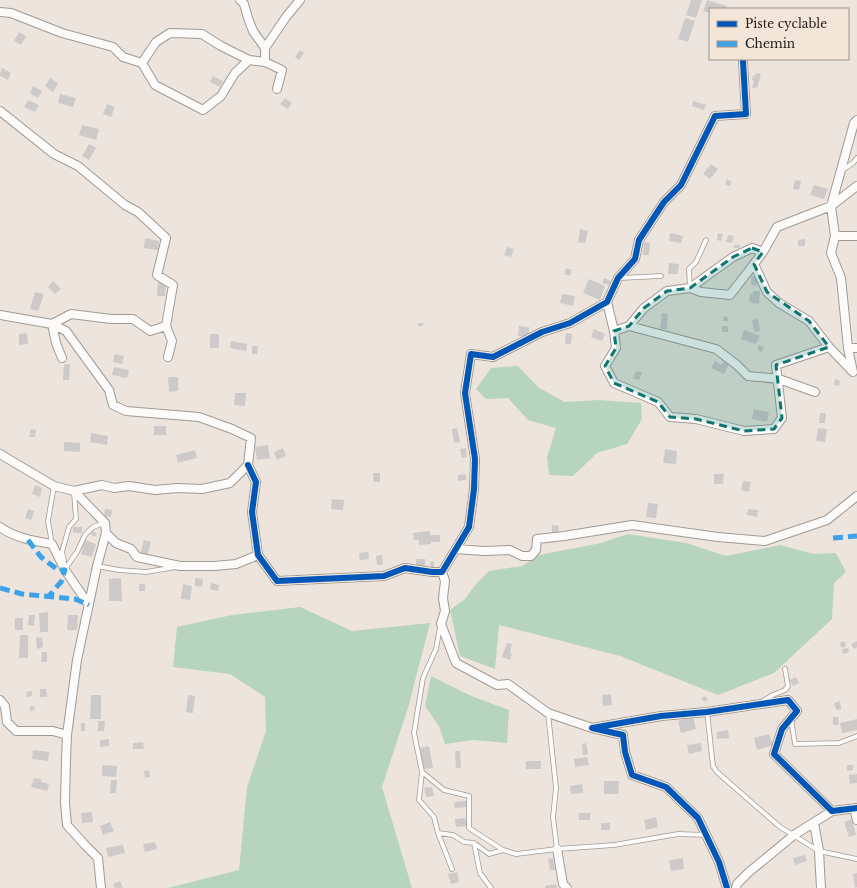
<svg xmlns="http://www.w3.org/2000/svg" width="857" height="888" font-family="'Libre Baskerville',serif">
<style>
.forest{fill:#b7d4bf}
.building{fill:#cdcac9}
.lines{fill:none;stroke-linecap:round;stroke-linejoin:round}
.lane-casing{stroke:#a09a94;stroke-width:5.5}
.street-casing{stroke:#a09a94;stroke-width:10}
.lane{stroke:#fcfbfa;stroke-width:4}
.street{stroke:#fcfbfa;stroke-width:8}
.quiet{stroke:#3da2ea;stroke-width:5;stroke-dasharray:10 5;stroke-linecap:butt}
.cycleway-casing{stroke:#f3e5d7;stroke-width:8}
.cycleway{stroke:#0057b8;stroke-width:6}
.marked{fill:#0f766e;fill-opacity:0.2;stroke:#0f766e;stroke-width:3;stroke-dasharray:8 5;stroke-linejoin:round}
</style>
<rect width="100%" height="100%" fill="#ede5dd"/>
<path class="forest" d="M518 366 539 388 565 402 599 400 641 403 642 419 627 444 597 453 573 476 549 475 547 457 556 428 528 420 508 398 486 399 476 389 491 368Z
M628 534 686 543 726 556 780 545 814 554 836 553 846 572 834 583 832 619 774 673 718 695 620 656 499 625 495 669 460 656 450 610 465 599 476 584 489 571 522 566 539 555 601 543Z
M300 607 352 631 430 623 408 708 382 787 412 888H168L239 870 247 787 266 731 265 697 230 674 173 667 177 627 232 615Z
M431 676 469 695 509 710 507 743 473 740 445 744 439 726 425 706Z"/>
<path class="building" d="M691 0H702L696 18 686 15Z
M707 0 727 6 726 9H710V13L703 11Z
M685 18 695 21 688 42 678 39Z
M19 32 26 36 21 45 14 41Z
M300 50 304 53 299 60 295 57Z
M2 68 11 73 8 80 0 76V73Z
M756 73 761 74 757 88 755 87V88H752L754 81 752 80 753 75 755 76Z
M213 76 223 81 220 87 210 82Z
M50 78 58 83 53 92 45 86Z
M33 86 42 91 38 98 30 93Z
M60 94 76 98 73 107 58 103Z
M285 98 292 103 288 109 280 104Z
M28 100 39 105 35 112 24 107Z
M693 101 706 105 704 110 692 106Z
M107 104 115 107 111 117 103 114Z
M82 125 99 129 96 140 79 135Z
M89 144 96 148 89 160 82 156Z
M711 164 718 169 710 179 703 174Z
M727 179 732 182 730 186 725 184Z
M795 180 801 181 799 190 793 189Z
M814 185 828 189 824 199 810 195Z
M580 229 588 231 585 243 578 242Z
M670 233 683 236 681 243 669 241Z
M718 233 723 234 721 241 717 240Z
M728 235 734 236 732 243 726 242Z
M145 238 159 241 158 250 144 248Z
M805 239V246H798V240Z
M644 242 650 243 649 255H643Z
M734 245H740L739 248H734Z
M507 247 514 249 511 257 504 255Z
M669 263 679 264 678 274H668Z
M566 268 572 270 570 276 564 274Z
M751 276 758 277 757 286 751 285Z
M604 278 611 281 610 285 602 283Z
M589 279 605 286 600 300 583 293Z
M53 281 61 289 55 294 48 287Z
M158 281 166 282 165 296H157Z
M753 291H760L759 304 751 303V301H749L750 294H753Z
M35 292 44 294 38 311 30 309Z
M562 294 575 296 573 306 560 303Z
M662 313 668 314 667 329H660Z
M724 316 728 317V321H723Z
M758 319 760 331 754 332 752 320Z
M418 323H423V326H418Z
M519 326 529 327V337L518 336Z
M722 326H728V332H722Z
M594 329 605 334 602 341 591 337Z
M744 330 760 336 756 344 741 339Z
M27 333 28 344 19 345V334Z
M566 333 572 334 571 344H565Z
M210 334H219V348H210Z
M231 341 247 344 246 351 230 348Z
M759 345 764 347 762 352 757 350Z
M252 346H258L257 354H252Z
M115 354 124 356 122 364 113 362Z
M715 361 721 365 723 362 729 364 724 374 711 368Z
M64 364H70L69 380H63Z
M114 367 129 370 127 378 112 375Z
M636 371 642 372 639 380 633 378Z
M168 377H178V391L169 392Z
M835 379 840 381 839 386 834 385Z
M235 393H246L245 406 234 405Z
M754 409 769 412 767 422 752 419Z
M820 413H826L825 423H819Z
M154 426H166V435H154Z
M457 428 460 442 454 443 452 429Z
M818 428 827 429 825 442 816 441Z
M31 429 36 430 35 437H29Z
M91 433 108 436 107 445 90 442Z
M64 442 80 443V452L64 451Z
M268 445 270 458 257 460 255 447Z
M283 448 286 456 277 460 274 452Z
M466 448 467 457 462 458 460 449Z
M665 449 677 451 676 464 663 463Z
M195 450 197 458 178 463 176 455Z
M373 473H380V482H374Z
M466 474V480L458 481V475Z
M714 474H724L723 484H714Z
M743 481 751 482 749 492 741 490Z
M35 485 42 488 40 497 32 494Z
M332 499 344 500 343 510 331 509Z
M648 503 658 504 656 518 646 517Z
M28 509 34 511 31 520 25 518Z
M105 509 112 510 111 517 104 516Z
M748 509 758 510 757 517 747 515Z
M552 525 559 526 558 533 552 532Z
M73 527H82V533H73Z
M93 531 97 534 94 537 91 534Z
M430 531V535H440V542H431V544L419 545V540H414L413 533Z
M85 540 96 544 92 557 81 554Z
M144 540 151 542 147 557 140 555Z
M368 552 369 559 360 560 359 553Z
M382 555 383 565H377L376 556Z
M416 559H425V566L416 567Z
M434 561V567H431L430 562Z
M121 578 122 601H109V579Z
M195 578 203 579 202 587 195 586Z
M211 583 219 585 218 591 210 589Z
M139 584H145V591H139Z
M183 584 192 586 190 600 181 599Z
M48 612V632H40L39 613Z
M29 615H35L34 626 28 625Z
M68 615H78L77 630H67Z
M15 618H23V630H15Z
M20 635H28V658H19Z
M42 637 43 647 37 649 36 638Z
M844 641 846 646 842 648 839 643Z
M857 641V647L854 649 851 644Z
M507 643 512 644 510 653 512 654 510 660 502 657Z
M848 648 849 652 843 654 842 649Z
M42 652H47V662H41Z
M796 677 799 683 793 686 790 680Z
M40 689H46L47 697H40Z
M32 691V696L27 697 26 692Z
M611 694 612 705 603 706 602 695Z
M91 695H101V719H90Z
M188 695 195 696 193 713 186 712Z
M704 696 708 699 705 702 701 699Z
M840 701 841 709 836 710 834 703Z
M30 706H34L35 710 30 711Z
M693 717 696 729 681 733 678 721Z
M833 717H838L839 725H833Z
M857 719V730L842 733 840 723Z
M98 721H105L104 731H98Z
M81 723H85V731H81Z
M728 730 729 738 717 739V732Z
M769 734 773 745 757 750 754 738Z
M109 739V746L100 747V740Z
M143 742 144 749H133V743Z
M586 743 588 754 583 755 582 744Z
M701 743 702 751 689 754 687 745Z
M429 746 433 768 424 769 420 748Z
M33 750 49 752 48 761 32 759Z
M455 751H460L461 768H456Z
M587 757 589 765 575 767 574 759Z
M526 761H541V769H526Z
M102 765 117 766 116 777 102 776Z
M847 765H853V770L847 771Z
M149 770 150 777 145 778 144 771Z
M857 774V783L850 784 849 775Z
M34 778 41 779V782L49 784 47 791 31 787Z
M111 780H117L116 793H110Z
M604 781H619L618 794H604Z
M582 784 583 793 571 794 570 786Z
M432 787 434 796 426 797 424 788Z
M466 801 467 807 455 808 454 802Z
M92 812 93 822 82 823 81 813Z
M579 813H590V820H579Z
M656 817 658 827 646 830 644 820Z
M465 818 467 826 456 827 455 819Z
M852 819 856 835 849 837 844 822Z
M110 822 114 831 103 835 100 826Z
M601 823H610V830H601Z
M155 842 157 849 145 852 143 844Z
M123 845 125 853 108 857 106 848Z
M805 855 807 861 795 865 793 858Z
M553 858 555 870H550L548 859Z
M683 858 684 869 671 871 669 860Z
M457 872 459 882 451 884 448 874Z
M857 873V887L855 888 853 874Z
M120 881 123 888H115L113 884Z
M556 884 557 888H545V886Z"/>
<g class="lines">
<defs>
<path id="lane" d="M841 171 853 163 857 158
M620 278 661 276
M690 288 689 269 696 262 706 240
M52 544 48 521 54 486
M64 561 62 552 69 527 76 519 74 492
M97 566 119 570 146 572 176 567
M65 569 77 552 85 535 93 527 104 523
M440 627 436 649 423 678 414 733 422 772 419 800 434 817 438 833 453 835 464 842 474 843
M761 702 773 695 785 690 788 686 785 669
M707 712 713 766 717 772 780 827 819 851 857 859
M548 713 556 788 553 817 557 849
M791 719 795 744 839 743 857 736
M422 772 444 790 469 796V828L503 850
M438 833 452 869
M491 888 480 873 474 843 489 854 503 850 516 854 557 849 614 845 678 834 706 835"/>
<path id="street" d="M240 0 244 4 248 18 253 31 265 48V62
M0 12 11 13 62 33 113 47 123 57 142 63 155 85 203 110 221 96 235 73 249 60 265 62 282 70 277 89
M265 48 286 17 300 0
M142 63 156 42 170 33 202 34 221 46 249 60
M0 111 54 154 78 166 125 205 138 212 166 238 157 275 173 285 166 326 172 341 168 357
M835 236H857
M763 252 754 264 767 292 779 303 809 321 829 347 853 372 848 348 841 278 831 253 835 236 831 206 854 123 857 120
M690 288 701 292 730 295 754 264
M607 302 614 331 629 326 644 308 667 291 690 288 733 257 752 248 763 252 777 227 831 206 857 186
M0 315 52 324 71 314 111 319H133L150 331 166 326
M629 326 716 349 737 365 748 376 779 379 815 392
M614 331 616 348 605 366 614 383 658 402 670 417 696 419 744 431 774 429 782 418 776 365 829 347
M848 348H857
M62 358 56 343 52 324 66 331 109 390 113 405 126 411 199 417 232 429 251 438 248 465 230 483 202 489 177 488 155 490 129 486 114 488 102 485 74 491
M0 454 54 486 74 491 105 523 106 533 97 566 77 660 67 735 66 760 65 803 67 825 85 845 98 858 101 888
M248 465 256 482 252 512 258 555 277 581 384 576 405 568 432 572H442L469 527 474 489 475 459 465 393 471 354 493 357 542 332 570 323 607 302 618 278 635 259 639 240 664 202 681 185 715 116 746 114 743 61
M0 527C15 538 34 541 52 544L65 570 89 605
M106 533 116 543 131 549 137 557 180 566H214L236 564 258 555
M456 549 484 551 510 550 522 556H531L536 550 537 539 564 536 632 525 718 537 765 541 827 520 857 496
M442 572 445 581 443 598 445 611 441 624 456 663 497 685 508 684 548 713 592 728
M0 700 5 706 7 722 16 731H53L67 735
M854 808 857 820
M814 823 819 851 821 888
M557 849 563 884 567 888
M727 888 719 862 698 818 666 787 632 775 625 752 623 735 592 728 661 716 707 712 788 700 797 711 782 729 774 754 832 811 857 808
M736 888 737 884 749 872 794 835 832 811"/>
</defs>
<use href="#lane" class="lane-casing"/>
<use href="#street" class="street-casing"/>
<use href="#lane" class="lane"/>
<use href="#street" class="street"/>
<path class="quiet" d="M833 538 857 536
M28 540 41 557 58 570H65L61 582 49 596
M0 588 22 594 75 599 89 605"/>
<defs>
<path id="cycleway" d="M248 465 256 482 252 512 258 555 277 581 384 576 405 568 432 572H442L469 527 474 489 475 459 465 393 471 354 493 357 542 332 570 323 607 302 618 278 635 259 639 240 664 202 681 185 715 116 746 114 743 61
M727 888 719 862 698 818 666 787 632 775 625 752 623 735 592 728 661 716 707 712 788 700 797 711 782 729 774 754 832 811 857 808"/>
</defs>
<use href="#cycleway" class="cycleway-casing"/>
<use href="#cycleway" class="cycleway"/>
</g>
<path class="marked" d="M752 248 763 252 754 264 767 292 809 321 829 347 776 365 782 418 774 429 744 431 696 419 670 417 658 402 614 383 605 366 616 348 614 331 629 326 644 308 667 291 690 288 733 257Z"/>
<rect x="709" y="8" width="140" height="52" fill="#f3e5d7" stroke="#9e9489"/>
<rect x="717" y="21" width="20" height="6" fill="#0057b8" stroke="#9e9489"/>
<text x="745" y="28" font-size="12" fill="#1f1a15">Piste cyclable</text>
<rect x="717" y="41" width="20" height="6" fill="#3da2ea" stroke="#9e9489"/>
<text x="745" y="48" font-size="12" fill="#1f1a15">Chemin</text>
</svg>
